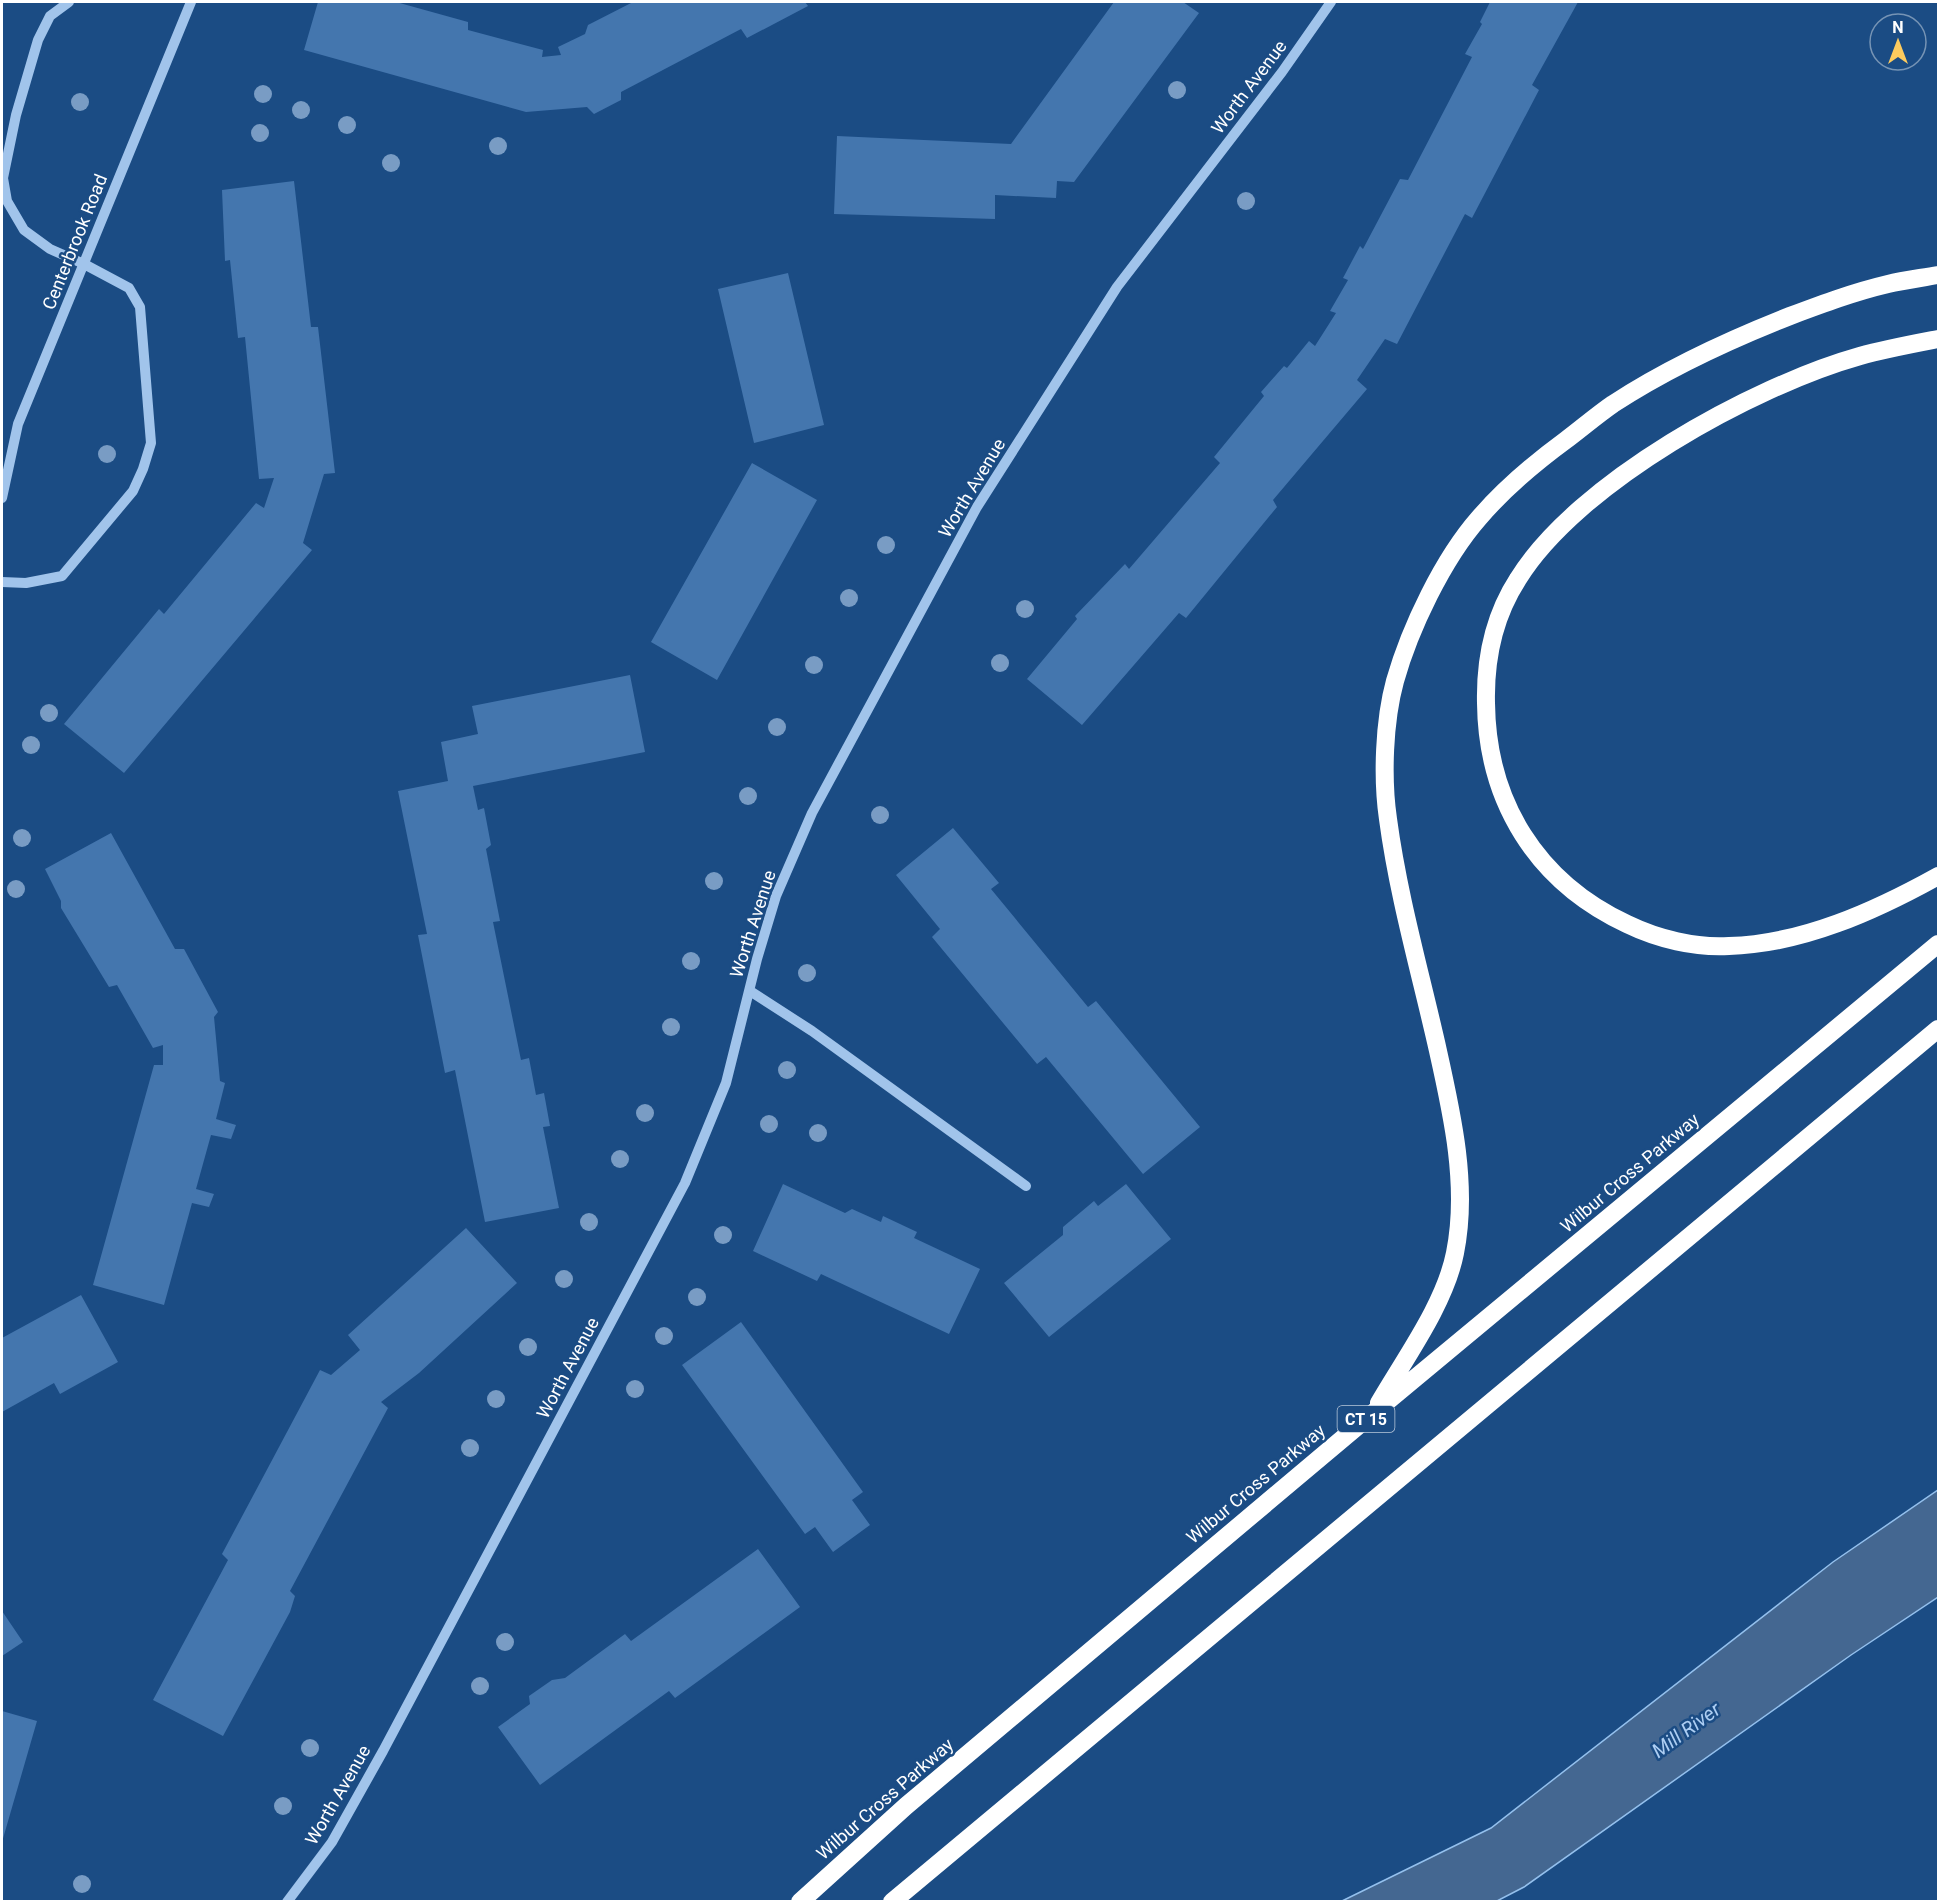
<svg xmlns="http://www.w3.org/2000/svg" width="1940" height="1903" font-family="Roboto,sans-serif">
<style>
.water{fill:#446791;stroke:#94c0ed;stroke-width:1.5}
.building{fill:#4476ae}
.lines{fill:none;stroke-linecap:round;stroke-linejoin:round}
.minor{stroke:#a1c4eb;stroke-width:10}
.highway{stroke:#fff;stroke-width:18}
.tree{fill:#799cc4}
.labels{text-anchor:middle;stroke-width:5;stroke-linejoin:round;paint-order:stroke}
.shield{fill:#1b4c84;stroke:#bbc9da;stroke-width:1.5}
.shield-label{font-size:16px;font-weight:bold;fill:#fff}
.street-label{font-size:18px;fill:#fff;stroke:#1b4c84}
.water-label{font-size:20px;font-style:italic;fill:#adcef3;stroke:#1b4c84}
</style>
<rect width="100%" height="100%" fill="#1b4c84"/>
<path class="water" d="M1938 1490V1597L1851 1655 1524 1887 1497 1901H1342L1491 1828 1833 1562Z"/>
<path class="building" d="M318 2H396L468 22V30L543 50 542 57 561 55 558 47 585 34 588 25 633 2H805L808 6 747 38 741 29 621 92V100L594 114 587 107 526 112 304 50Z
M1114 2H1183L1199 13 1074 182 1057 181 1056 198 995 195V219L834 214 837 136 1011 144Z
M1490 2H1578L1532 85 1539 90 1472 218 1465 214 1397 344 1385 339 1357 380 1367 389 1273 500 1277 507 1186 618 1179 613 1082 725 1027 679 1077 619 1075 616 1125 564 1129 569 1220 463 1214 457 1264 396 1261 392 1284 366 1287 368 1309 341 1315 346 1336 313 1330 311 1348 280 1343 278 1360 246 1363 249 1400 179 1408 180 1472 57 1465 54 1482 24 1480 22Z
M294 181 311 327H318L335 473 324 474 303 543 312 550 124 773 64 724 159 609 164 614 256 503 264 508 274 478 259 479 245 337 238 338 230 260 225 261 222 190Z
M788 273 824 425 754 443 718 289Z
M752 463 817 500 717 680 651 642Z
M630 675 645 752 473 786 478 810 484 808 491 845 486 849 500 921 493 922 521 1060 529 1058 536 1095 544 1093 550 1126 543 1127 559 1208 485 1222 455 1070 445 1073 418 935 427 934 398 791 448 781 441 742 478 734 472 706Z
M953 828 999 883 991 889 1088 1007 1096 1001 1200 1127 1143 1174 1046 1057 1037 1064 932 937 940 929 896 875Z
M111 833 175 949H184L218 1012 214 1017 220 1081 225 1083 216 1119 236 1125 231 1139 211 1135 196 1189 214 1194 209 1207 192 1203 164 1305 93 1285 154 1065H163V1045L153 1048 117 985 109 987 61 908V901L45 869Z
M783 1184 845 1213 852 1209 881 1222 883 1216 917 1232 914 1238 980 1269 949 1334 821 1274 817 1281 753 1251Z
M1126 1184 1171 1239 1049 1337 1004 1283 1063 1235V1227L1094 1201 1098 1206Z
M466 1228 517 1283 419 1373 381 1402 388 1408 290 1591 295 1596 290 1612 223 1736 153 1700 228 1560 222 1554 320 1370 331 1375 360 1350 348 1335Z
M81 1295 118 1362 60 1394 54 1383 2 1412V1338Z
M741 1322 863 1492 852 1500 870 1525 833 1552 815 1527 805 1534 682 1365Z
M758 1549 800 1607 675 1698 669 1691 540 1785 498 1727 530 1704 529 1696 552 1680 565 1678 625 1634 631 1641Z
M2 1611 23 1642 2 1656Z
M2 1711 37 1721 2 1842Z"/>
<g class="lines">
<path class="minor" d="M2 498 18 424 191 2
M2 582 26 583 62 576 133 491 143 469 151 443 140 307 129 288 84 264 50 249 24 230 7 201 3 178 16 115 38 40 50 16 69 2
M750 991 812 1031 1026 1186
M287 1902 332 1842 383 1751 685 1183 726 1083 757 959 776 896 812 813 977 507 1117 287 1282 72 1331 2"/>
<path class="highway" d="M1938 339C1912 344 1885 349 1860 356 1753 386 1577 483 1518 579 1494 616 1485 659 1486 703 1487 802 1537 882 1627 924 1658 939 1695 948 1729 946 1802 944 1875 911 1938 876
M1379 1403C1405 1358 1445 1304 1455 1253 1469 1184 1451 1109 1436 1042 1419 968 1398 894 1388 819 1382 778 1384 721 1395 681 1410 628 1443 559 1479 518 1503 490 1536 462 1566 440 1582 428 1597 415 1613 404 1668 368 1729 340 1790 316 1822 304 1854 292 1888 284 1904 280 1922 278 1938 275
M800 1902 906 1806 1372 1414 1938 944
M892 1902 1938 1029"/>
</g>
<g class="tree">
<circle cx="1177" cy="90" r="9"/>
<circle cx="263" cy="94" r="9"/>
<circle cx="80" cy="102" r="9"/>
<circle cx="301" cy="110" r="9"/>
<circle cx="347" cy="125" r="9"/>
<circle cx="260" cy="133" r="9"/>
<circle cx="498" cy="146" r="9"/>
<circle cx="391" cy="163" r="9"/>
<circle cx="1246" cy="201" r="9"/>
<circle cx="107" cy="454" r="9"/>
<circle cx="886" cy="545" r="9"/>
<circle cx="849" cy="598" r="9"/>
<circle cx="1025" cy="609" r="9"/>
<circle cx="1000" cy="663" r="9"/>
<circle cx="814" cy="665" r="9"/>
<circle cx="49" cy="713" r="9"/>
<circle cx="777" cy="727" r="9"/>
<circle cx="31" cy="745" r="9"/>
<circle cx="748" cy="796" r="9"/>
<circle cx="880" cy="815" r="9"/>
<circle cx="22" cy="838" r="9"/>
<circle cx="714" cy="881" r="9"/>
<circle cx="16" cy="889" r="9"/>
<circle cx="691" cy="961" r="9"/>
<circle cx="807" cy="973" r="9"/>
<circle cx="671" cy="1027" r="9"/>
<circle cx="787" cy="1070" r="9"/>
<circle cx="645" cy="1113" r="9"/>
<circle cx="769" cy="1124" r="9"/>
<circle cx="818" cy="1133" r="9"/>
<circle cx="620" cy="1159" r="9"/>
<circle cx="589" cy="1222" r="9"/>
<circle cx="723" cy="1235" r="9"/>
<circle cx="564" cy="1279" r="9"/>
<circle cx="697" cy="1297" r="9"/>
<circle cx="664" cy="1336" r="9"/>
<circle cx="528" cy="1347" r="9"/>
<circle cx="635" cy="1389" r="9"/>
<circle cx="496" cy="1399" r="9"/>
<circle cx="470" cy="1448" r="9"/>
<circle cx="505" cy="1642" r="9"/>
<circle cx="480" cy="1686" r="9"/>
<circle cx="310" cy="1748" r="9"/>
<circle cx="283" cy="1806" r="9"/>
<circle cx="82" cy="1884" r="9"/>
</g>
<g class="labels">
<rect class="shield" x="1337.5" y="1406" width="57" height="26" rx="4.5"/>
<g class="shield-label">
<text x="1366" y="1425">CT 15</text>
</g>
<g class="street-label">
<text transform="translate(1249 87) rotate(-53)" y="6">Worth Avenue</text>
<text transform="translate(75 242) rotate(-68)" y="6">Centerbrook Road</text>
<text transform="translate(972 488) rotate(-59)" y="6">Worth Avenue</text>
<text transform="translate(753 924) rotate(-72)" y="6">Worth Avenue</text>
<text transform="translate(1630 1173) rotate(-40)" y="6">Wilbur Cross Parkway</text>
<text transform="translate(568 1368) rotate(-62)" y="6">Worth Avenue</text>
<text transform="translate(1256 1484) rotate(-40)" y="6">Wilbur Cross Parkway</text>
<text transform="translate(338 1795) rotate(-60)" y="6">Worth Avenue</text>
<text transform="translate(885 1799) rotate(-41)" y="6">Wilbur Cross Parkway</text>
</g>
<g class="water-label">
<text transform="translate(1686 1730) rotate(-36)" y="7">Mill River</text>
</g>
</g>
<rect width="1940" height="1903" fill="none" stroke="#ffffff" stroke-width="6"/>
<g transform="translate(1898 42)"><circle r="28" fill="#1b4c84" stroke="#7694b5" stroke-width="1.5"/>
<path d="M0-4.5L10 22L0 15L-10 22Z" fill="#fdcb5e"/>
<text y="-9" font-size="16" font-weight="bold" text-anchor="middle" fill="#ffffff">N</text>
</g>
</svg>
